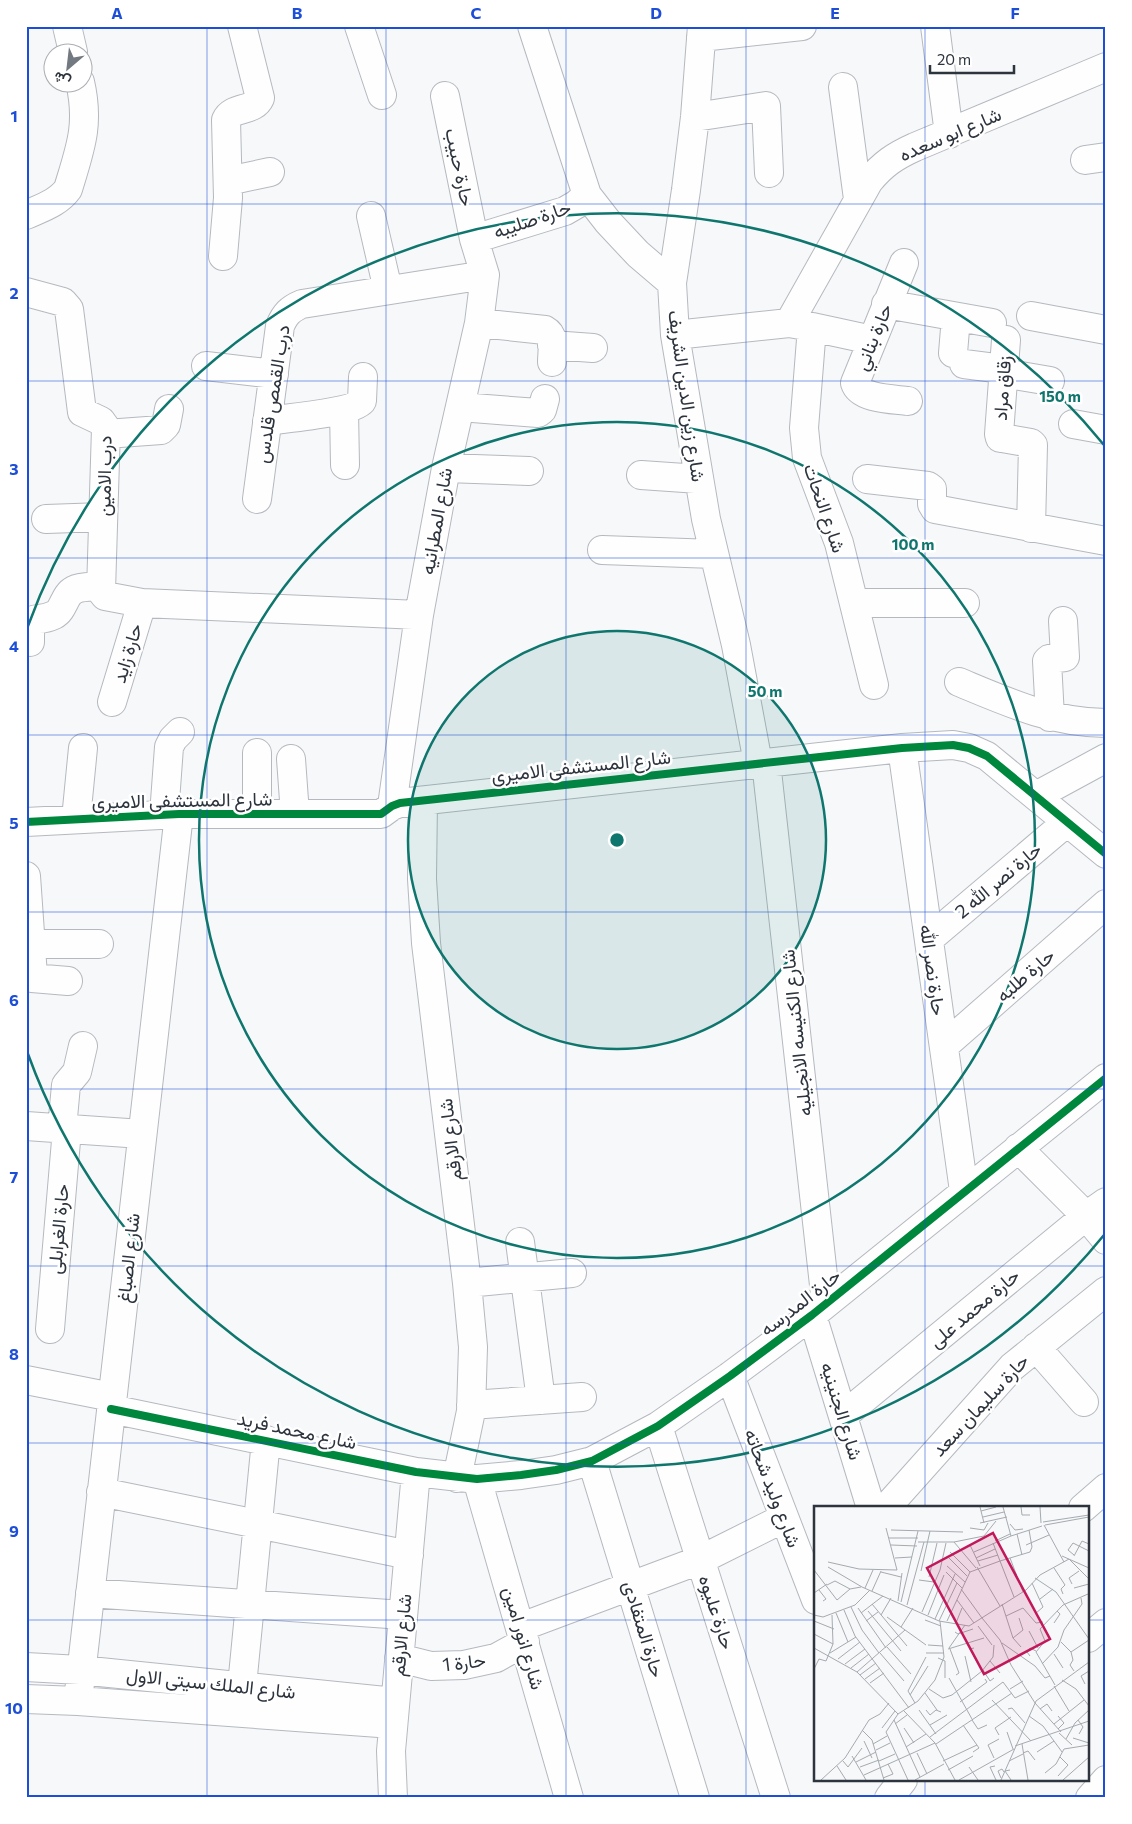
<svg xmlns="http://www.w3.org/2000/svg" width="1132" height="1824" font-family="Commissioner,Vazirmatn,sans-serif">
<style>
.lines{fill:none;stroke-linecap:round;stroke-linejoin:round}
.minor-casing{stroke:#b5b9bf;stroke-width:30}
.minor{stroke:#fefefe;stroke-width:28}
.cycleway-casing{stroke:#fff;stroke-width:11}
.cycleway{stroke:#00873e;stroke-width:8}
.grid{fill:none;stroke:#1d4ed8;stroke-width:1;stroke-opacity:0.55}
.ring{fill:none;stroke:#0f766e;stroke-width:2.5}
.labels{text-anchor:middle;stroke-width:5;stroke-linejoin:round;paint-order:stroke}
.street-label{font-size:19px;fill:#2d343e;stroke:#fff}
.inset-road{fill:none;stroke:#a6aaaf;stroke-width:1}
.view{fill:#c2185b;fill-opacity:0.15;stroke:#c2185b;stroke-width:2.5}
.inset-edge{fill:none;stroke:#2d343e;stroke-width:2.5}
.centre{fill:#0f766e;stroke:#fff;stroke-width:2.5}
.ring-label{font-size:15px;text-anchor:middle;font-weight:bold;fill:#0f766e;stroke:#fff;stroke-width:5;stroke-linejoin:round;paint-order:stroke}
.neatline{fill:none;stroke:#1d4ed8;stroke-width:2}
.grid-label{font-size:16px;text-anchor:middle;font-weight:bold;fill:#1d4ed8}
</style>
<rect width="100%" height="100%" fill="#f6f8fa"/>
<g class="lines">
<defs>
<path id="minor" d="M67 26 73 52
M359 26 382 95
M532 26 587 195 608 222 638 254 672 283
M702 26 695 117 686 190 672 283 675 335 706 519 736 645 758 763
M935 26 949 134
M701 37 802 26
M843 87 858 199
M695 117 766 106 769 173
M1085 160 1106 157
M228 181 270 172
M26 215C41 208 58 203 68 189 80 149 90 125 80 82
M371 216 388 290
M474 239 565 211 577 204 587 195
M223 256 228 198 226 120C232 106 254 112 260 98L242 26
M904 263 855 383C860 399 893 399 908 401
M26 292 63 302 69 309 82 412 101 421 106 428 101 591 105 596 142 603 419 615
M886 304 992 323
M1031 316 1106 330
M479 323 545 330C556 336 552 351 552 362
M789 323 869 181C883 164 895 156 915 147L1106 67
M812 327 804 428 807 458 839 543 874 685
M675 335 789 323 812 327 872 340
M1006 340 999 434 1000 438H1002L1031 443 1033 445 1031 528
M552 345 593 348
M953 353 956 317
M964 364 1003 369
M206 366 274 374
M1003 373 1050 381
M460 407 538 413 542 410 545 399
M344 410 345 465
M267 421C286 418 352 413 362 401L363 377
M1073 424 1106 430
M106 434 161 430 166 425 169 409
M446 468 529 471
M641 475 699 479
M867 479 928 486 932 489V504L935 509 1106 541
M257 499 280 326C285 314 290 309 302 304L485 275
M46 519 103 517
M602 550 714 554
M854 603H965
M30 642C30 608 33 625 54 615 64 610 64 595 74 590 81 586 93 587 101 586
M959 682C1007 702 1053 723 1106 723
M112 702 142 603
M1050 717 1047 661 1049 659 1065 657 1063 621
M902 748 964 1191
M291 759 295 814
M766 762 826 1303
M1036 796 1106 758
M423 801 422 879 426 943 467 1283 473 1347 471 1411 457 1478
M392 806 419 615 446 468 479 323 485 275 474 239 445 96
M257 814V753
M164 815 169 747 173 739 180 732
M76 819 83 748
M26 822 179 814H381L392 806 400 803 902 748 953 745 969 748 987 756 1106 854
M26 876 33 976 26 978
M929 939 1067 822
M31 944H99
M32 978 68 981
M944 1046 1106 904
M26 1126 142 1134
M62 1129 66 1085 77 1072 83 1046
M1018 1148 1086 1216 1106 1240
M520 1242 541 1400
M467 1283 572 1273
M812 1315 871 1508
M50 1329 67 1129
M1036 1347 1084 1402
M730 1376 816 1600
M26 1380 112 1397
M471 1405 582 1397
M111 1409 416 1472 477 1479 521 1475 556 1470 592 1461 658 1426 730 1376 812 1315 1106 1078
M843 1416 1086 1216 1106 1202
M658 1426 776 1798
M592 1461 695 1798
M477 1479 569 1798
M101 1492 409 1555
M886 1508 1012 1367 1106 1291
M1083 1508 1106 1488
M90 1593 403 1615
M521 1627 700 1560 784 1518
M1088 1638 1106 1623
M399 1658 431 1666 464 1665 496 1658 525 1642
M26 1667 80 1670 395 1702
M242 1686 266 1440
M26 1699 78 1701 393 1724
M78 1701 179 814
M393 1798 391 1751 416 1472
M889 1798 903 1780
M1090 1798 1106 1780"/>
</defs>
<use href="#minor" class="minor-casing"/>
<use href="#minor" class="minor"/>
<defs>
<path id="cycleway" d="M26 822 179 814H381L392 806 400 803 902 748 953 745 969 748 987 756 1106 854
M111 1409 416 1472 477 1479 521 1475 556 1470 592 1461 658 1426 730 1376 812 1315 1106 1078"/>
</defs>
<use href="#cycleway" class="cycleway-casing"/>
<use href="#cycleway" class="cycleway"/>
</g>
<path class="grid" d="M207 26V1798M386 26V1798M566 26V1798M746 26V1798M925 26V1508M26 204H1106M26 381H1106M26 558H1106M26 735H1106M26 912H1106M26 1089H1106M26 1266H1106M26 1443H1106M26 1620H816M1088 1620H1106M925 1780V1798"/>
<circle cx="617" cy="840" r="209" fill="#0f766e" fill-opacity=".12"/>
<g class="ring">
<circle cx="617" cy="840" r="209"/>
<circle cx="617" cy="840" r="418"/>
<path d="M1104 1235A627 627 0 0 1 28 1054M28 626A627 627 0 0 1 1104 445"/>
</g>
<g class="labels">
<g class="street-label">
<text transform="translate(950 134) rotate(-23)" y="7">شارع ابو سعده</text>
<text transform="translate(460 167) rotate(78)" y="7">حارة حبيب</text>
<text transform="translate(532 219) rotate(-19)" y="7">حارة صليبه</text>
<text transform="translate(873 337) rotate(-68)" y="7">حارة بناني</text>
<text transform="translate(1002 388) rotate(-86)" y="7">زقاق مراد</text>
<text transform="translate(272 394) rotate(-81)" y="7">درب القمص قلدس</text>
<text transform="translate(687 396) rotate(82)" y="7">شارع زين الدين الشريف</text>
<text transform="translate(104 476) rotate(-89)" y="7">درب الامين</text>
<text transform="translate(825 508) rotate(71)" y="7">شارع النحات</text>
<text transform="translate(436 521) rotate(-80)" y="7">شارع المطرانيه</text>
<text transform="translate(127 653) rotate(-73)" y="7">حارة زايد</text>
<text transform="translate(581 766) rotate(-6)" y="7">شارع المستشفى الاميرى</text>
<text transform="translate(182 800) rotate(-1)" y="7">شارع المستشفى الاميرى</text>
<text transform="translate(998 880) rotate(-40)" y="7">حارة نصر الله 2</text>
<text transform="translate(933 970) rotate(82)" y="7">حارة نصر الله</text>
<text transform="translate(1025 975) rotate(-41)" y="7">حارة طلبه</text>
<text transform="translate(796 1033) rotate(-96)" y="7">شارع الكنيسه الانجيليه</text>
<text transform="translate(450 1140) rotate(-97)" y="7">شارع الارقم</text>
<text transform="translate(58 1229) rotate(-85)" y="7">حارة الغرابلى</text>
<text transform="translate(128 1258) rotate(-84)" y="7">شارع الصباغ</text>
<text transform="translate(800 1302) rotate(-38)" y="7">حارة المدرسه</text>
<text transform="translate(974 1308) rotate(-40)" y="7">حارة محمد على</text>
<text transform="translate(980 1405) rotate(-47)" y="7">حارة سليمان سعد</text>
<text transform="translate(842 1411) rotate(73)" y="7">شارع الجنينيه</text>
<text transform="translate(297 1430) rotate(12)" y="7">شارع محمد فريد</text>
<text transform="translate(773 1488) rotate(69)" y="7">شارع وليد شحاته</text>
<text transform="translate(717 1612) rotate(72)" y="7">حارة عليوه</text>
<text transform="translate(644 1629) rotate(73)" y="7">حارة المتفادى</text>
<text transform="translate(401 1635) rotate(-85)" y="7">شارع الارقم</text>
<text transform="translate(524 1638) rotate(74)" y="7">شارع انور امين</text>
<text transform="translate(464 1662) rotate(-7)" y="7">حارة 1</text>
<text transform="translate(211 1683) rotate(6)" y="7">شارع الملك سيتى الاول</text>
</g>
</g>
<g transform="translate(814 1506)">
<rect width="275" height="275" fill="#f6f8fa"/>
<path class="inset-road" d="M166 1 170 17M189 1 197 30 228 20M207 1 208 9H216M226 1 227 17M167 5 182 1M169 11 190 6M229 16 275 9M166 17 193 11M196 18 201 24 209 23M230 19 250 56M231 19 275 11M156 22 170 24 174 17M77 24 149 26M203 28 208 49M75 32H104M181 35 196 28M104 36H140L170 30 182 15M140 36 162 62M179 37 200 91M77 39 103 40M156 39 166 60M212 39 235 29M136 46 156 66M160 46 197 30M260 49 254 44 259 37 275 45M248 50 275 62M260 50 268 35 275 38M81 52 98 51M135 52 153 70M162 52 181 43M196 52 209 86M164 55 184 49M186 55 216 46 218 41 215 24M14 56 45 63 83 64 72 22M133 60 151 76M14 61 48 81 125 115 155 120 212 84 226 69 255 53 275 73M163 61 186 100M240 62 251 79 247 83 249 88M0 64 23 94M107 65 116 25M67 66 87 71M132 66 148 82M115 71 123 37M221 72 242 86 275 133M105 74 120 76M218 77 229 101 221 108M258 78 255 72 265 65M13 79 21 75 36 83 47 81M51 82 59 64M260 82 275 78M147 83 168 112M5 84 12 93 9 95M58 85 67 65M0 87 13 78M226 93 239 83M23 94 36 83M143 94 160 117M84 95 88 67M87 96 104 25M58 98 93 140M188 98 199 132 207 141M93 99 110 36M249 99 274 88M37 101 48 124 65 147M44 102 72 142M209 102 222 117 229 116M30 104 41 130 95 202M54 105 87 145M108 106 126 64 132 37M22 107 34 136M47 107 69 90M0 109 9 111 41 99 56 84M67 109 77 92M114 109 130 69M192 110 209 102M73 111 112 139M168 112 186 134 197 159 221 197 247 226M121 113 141 68M111 114 127 120M0 115 20 123M52 115 64 106M125 115 143 77M133 115 156 66 186 55M142 117 148 102M240 117 246 108 243 105M164 120 178 139M87 121 99 102M215 125 224 142M141 126 144 128 159 123M0 128 19 138M199 132 209 124 205 112M247 136 257 146 259 154 256 159 260 165M188 137 221 160 231 172 236 170M114 139 129 140M73 141 97 168M0 142 43 166 84 208M135 142 151 119M160 142 156 143 168 165M134 143 170 132M136 143 145 167 142 169M257 146 275 134M16 147 42 131M66 147 90 175M112 147H130M240 148 249 162M151 150 157 176M216 150 213 146 216 142 222 145M124 152 131 155V172M24 153 46 136M176 155 186 167M31 158 51 143M228 158 244 141 250 124 268 98 267 92M37 162 55 148M0 163 5 153 12 155 19 138 18 109M169 164 176 175 180 172M43 166 91 124M46 169 62 157M135 172 158 213M51 173 66 162M248 174 262 183 275 200M56 177 70 167M271 178 267 170 275 165M241 179 222 146 231 135 226 123 249 99M240 180 255 205M115 183 129 192 138 189 168 165 179 151 180 139M196 183 209 175M111 187 123 204M96 189 114 160M178 194 217 235M146 196 173 176 171 173M101 197 94 185 112 151M194 203 198 202 211 217M226 203 233 198 238 205M105 204 122 228M112 204 116 209 122 204 127 206M90 205 121 237 141 274M215 210 229 220 248 246M244 210 250 217 244 223M80 214 106 271M158 214 164 223 173 219M264 214 269 221 265 228M81 218 93 209M240 218 270 194M116 219 133 209M149 219 165 242 159 246M68 222 81 205M90 222 100 237M48 224 58 234 70 274M193 226 199 243M245 227 258 239M185 229 181 222 197 211M116 231 189 176 201 192 215 185M259 232 275 237M252 233 261 217 275 204M50 235 58 252M59 238 73 230M122 238 198 187M208 238 214 274M201 240 275 215M92 241 112 228M62 244 76 237M223 246 240 235M103 247 113 268M209 247 214 245 221 254M38 250 52 274M180 252 174 239 185 233M29 255 34 261 48 242M65 255 81 248M129 255 163 239M195 255 209 248M42 256 62 246M23 260 32 274M181 260 176 261 182 274M46 261 65 254M155 261 164 274M134 264 159 250M196 264 191 265 197 274M231 267 242 258 250 243 275 239M50 269 121 237M244 270 254 259 246 251M69 272 79 268 74 258M187 272 184 265 188 263 190 266M7 274 31 252 55 214 66 208 75 197M94 274 72 226 84 208 104 195 121 174 130 151 126 115M101 274 130 258M145 274 200 243M187 274 222 195 275 156M249 274 275 251"/>
<path class="view" d="M179 27 236 133 170 168 113 62Z"/>
<rect width="275" height="275" class="inset-edge"/>
</g>
<circle cx="617" cy="840" r="8" class="centre"/>
<g class="ring-label">
<text x="1060" y="402">150 m</text>
<text x="913" y="550">100 m</text>
<text x="765" y="697">50 m</text>
</g>
<rect width="1132" height="1824" fill="none" stroke="#ffffff" stroke-width="55"/>
<g transform="translate(68 68) rotate(208)"><circle r="24" fill="#ffffff" stroke="#abaeb2"/>
<path d="M0-4L9 19L0 12L-9 19Z" fill="#737980"/>
<text y="-8" font-size="14" font-weight="bold" text-anchor="middle" fill="#2d343e">ش</text>
</g>
<path d="M930 65v8h84v-8" fill="none" stroke="#2d343e" stroke-width="2.5"/>
<text x="937" y="65" font-size="15" fill="#2d343e" stroke="#ffffff" stroke-width="4" paint-order="stroke">20 m</text>
<rect x="28" y="28" width="1076" height="1768" class="neatline"/>
<g class="grid-label">
<text x="117" y="19">A</text>
<text x="297" y="19">B</text>
<text x="476" y="19">C</text>
<text x="656" y="19">D</text>
<text x="835" y="19">E</text>
<text x="1015" y="19">F</text>
<text x="14" y="122">1</text>
<text x="14" y="299">2</text>
<text x="14" y="475">3</text>
<text x="14" y="652">4</text>
<text x="14" y="829">5</text>
<text x="14" y="1006">6</text>
<text x="14" y="1183">7</text>
<text x="14" y="1360">8</text>
<text x="14" y="1537">9</text>
<text x="14" y="1714">10</text>
</g>
</svg>
